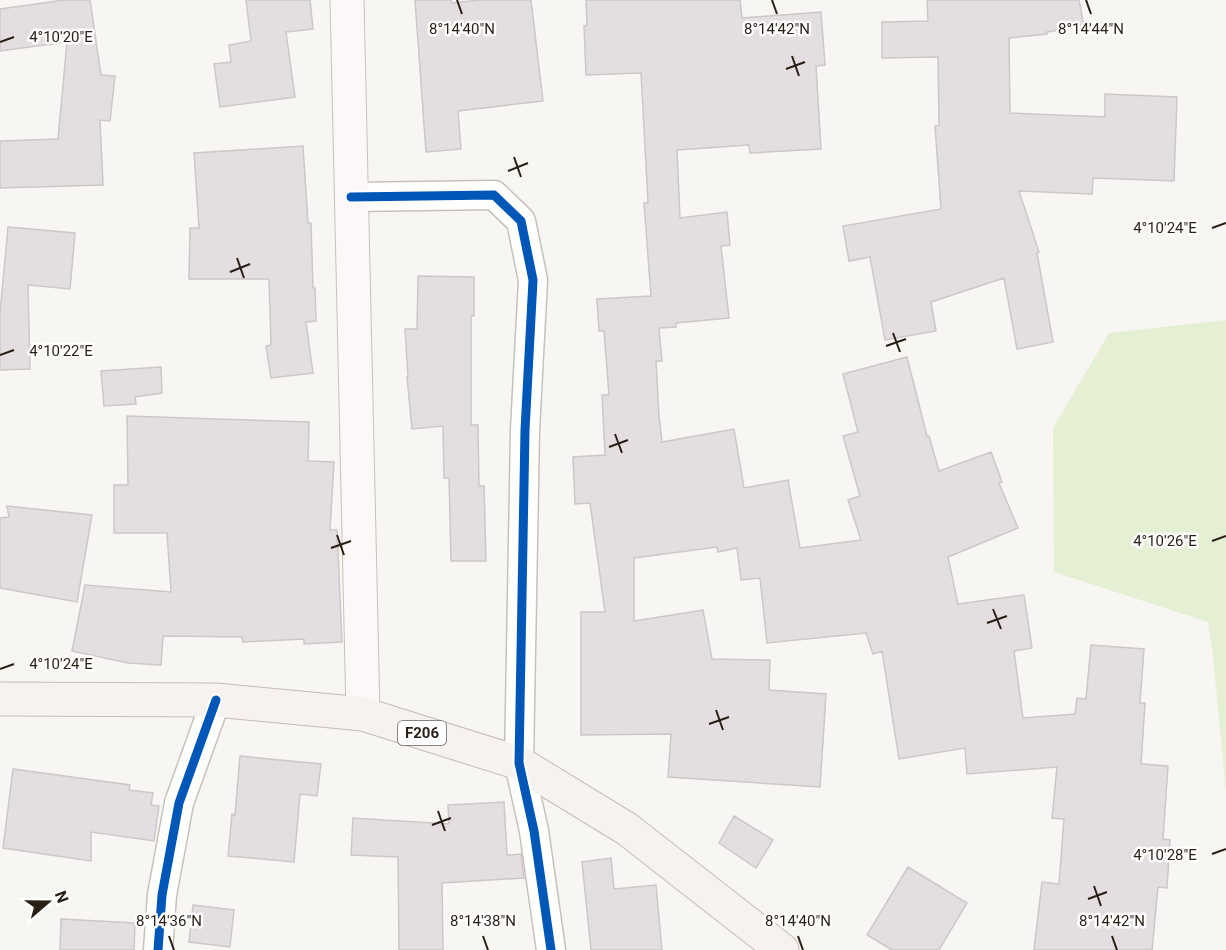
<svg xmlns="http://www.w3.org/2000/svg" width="1226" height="950" font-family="Roboto,sans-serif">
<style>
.green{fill:#e5efd3}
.building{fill:#e4dee1;stroke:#cdc6ca;stroke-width:1.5}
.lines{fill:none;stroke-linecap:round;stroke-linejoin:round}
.minor-casing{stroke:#c7c1bb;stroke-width:31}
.secondary-casing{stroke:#c7c1bb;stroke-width:35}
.primary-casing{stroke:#c6bbb7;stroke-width:35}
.minor{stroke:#fefefd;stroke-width:28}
.secondary{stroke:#fbf8f7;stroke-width:33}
.primary{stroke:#f7f2f0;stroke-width:33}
.cycleway-casing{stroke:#fff;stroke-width:13}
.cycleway{stroke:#0057b8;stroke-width:9}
.ticks{fill:none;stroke:#291f15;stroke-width:2}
.labels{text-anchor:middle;stroke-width:5;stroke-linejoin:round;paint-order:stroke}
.shield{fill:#fff;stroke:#69625b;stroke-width:1.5}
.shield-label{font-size:15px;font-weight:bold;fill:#291f15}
.ticks-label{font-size:15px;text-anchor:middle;fill:#291f15;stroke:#fff;stroke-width:5;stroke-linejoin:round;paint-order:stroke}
</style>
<rect width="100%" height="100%" fill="#f8f6f3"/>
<path class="green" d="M1226 320V793L1213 656 1208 622 1054 572 1053 428 1109 333Z"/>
<path class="building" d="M64 0H90L101 75 115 76 110 121 100 120 103 185 0 188V141L58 139 67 42 0 51V9Z
M246 0H310L313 29 286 32 295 97 220 107 214 64 231 62 229 45 251 41Z
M415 0H451L452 3 480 0H531L543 101 458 111 461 149 426 152Z
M586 0H740L742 18 821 12 825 65 816 66 821 149 750 153 749 145 677 150 680 218 727 212 730 245 721 246 729 318 676 323V327L659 328 662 361H656L659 416 662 442 734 429 744 488 788 480 800 548 861 540 848 500 860 496 843 436 858 432 843 374 907 357 927 436H929L939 471 991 452 1002 482 999 483 1018 528 948 557 958 604 1024 595 1032 648 1014 651 1023 718 1075 714 1077 698 1086 699 1091 645 1144 649 1140 703H1145L1141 764 1168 766 1163 839 1170 840 1167 888 1158 887 1152 950H1034L1042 882 1059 884 1064 819 1052 818 1057 767 967 774 965 748 899 759 882 651 873 654 866 633 767 643 760 578 741 580 737 548 718 552 717 547 634 558V621L703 610 712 659 770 660 769 690 826 694 820 787 668 777 671 734 581 735V612H605L590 503 575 504 573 457 605 455 602 395H609L604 331H599L597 299 651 296 644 203H648L641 73 586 75 584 26 587 25Z
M927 0H1079L1084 26 1047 32V34L1009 38 1010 113 1105 117V94L1177 97 1174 181 1093 178 1092 194 1019 191 1039 252 1037 253 1053 342 1017 349 1004 278 931 302 936 331 885 340 870 257 849 261 843 226 941 209 935 126 939 125 938 57 882 58V22L928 21Z
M303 146 308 223H311L313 288H315L316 321 306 322 313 373 271 378 266 346 271 345 269 279H189L190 228H199L194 153Z
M8 227 75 233 70 289 28 285 30 369 0 370V313Z
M418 276 474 277V316H471V425H478L479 486H484L486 561H451L449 478H444L443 426 412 429 407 377H408L405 329H417Z
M161 367 162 393 135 397 136 404 104 406 101 371Z
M127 416 309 422 308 461 334 462 330 530H337L342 642 304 644V639L243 642 242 637 163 636 161 665 128 663 72 651 85 585 171 592 167 533H114V485H128Z
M7 506 92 515 77 602 0 588V518L9 517Z
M240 756 321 764 317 796 300 794 294 862 228 856 232 814 235 815Z
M13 769 130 785 129 790 153 793 151 805 159 806 154 841 91 832V861L3 848Z
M504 802 507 855 521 854 524 878 442 883 443 950H399L398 857 351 855 353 818 449 824 448 805Z
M734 816 773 840 756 868 719 843Z
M611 858 614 889 656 885 662 950H591L582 862Z
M908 867 967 903 939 950H892L867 935Z
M193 905 234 910 230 947 189 942Z
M61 919 135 923 134 950H60Z"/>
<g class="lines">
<defs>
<path id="minor" d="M351 197 494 195 521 221 533 280 525 430 519 763 534 831 551 950
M158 950 162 895 179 803 216 700"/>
<path id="secondary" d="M347 0 363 714"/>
<path id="primary" d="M0 699 216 700 363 714 519 763 627 829 782 950"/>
</defs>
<use href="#minor" class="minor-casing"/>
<use href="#secondary" class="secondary-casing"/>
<use href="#primary" class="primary-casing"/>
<use href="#minor" class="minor"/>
<use href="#secondary" class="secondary"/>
<use href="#primary" class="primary"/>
<defs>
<path id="cycleway" d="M351 197 494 195 521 221 533 280 525 430 519 763 534 831 551 950
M158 950 162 895 179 803 216 700"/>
</defs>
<use href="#cycleway" class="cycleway-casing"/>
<use href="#cycleway" class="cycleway"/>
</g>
<path class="ticks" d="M457 0 462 14M772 0 777 14M1086 0 1091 14M0 42 14 37M792 56 799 76M786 69 805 62M514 157 521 177M508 171 528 163M1212 228 1226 223M237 258 244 278M230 272 250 264M893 333 900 352M886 346 906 339M0 355 14 350M615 434 622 453M609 447 628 440M337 535 344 555M1212 541 1226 536M331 548 351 541M993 609 1001 629M987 623 1007 616M0 669 14 664M716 710 723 730M709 724 729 717M438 811 445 831M432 825 451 818M1212 854 1226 849M1094 886 1101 906M1088 899 1107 892M169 936 174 950M483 936 488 950M798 936 803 950M1112 936 1117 950"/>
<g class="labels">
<rect class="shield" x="398" y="721" width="48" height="24" rx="4.5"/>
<g class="shield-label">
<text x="422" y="738">F206</text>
</g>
</g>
<g class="ticks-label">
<text x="462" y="34">8°14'40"N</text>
<text x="777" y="34">8°14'42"N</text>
<text x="1091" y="34">8°14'44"N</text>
<text x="61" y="42">4°10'20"E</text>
<text x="1165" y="233">4°10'24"E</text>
<text x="61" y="356">4°10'22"E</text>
<text x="1165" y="546">4°10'26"E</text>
<text x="61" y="669">4°10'24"E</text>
<text x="1165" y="860">4°10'28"E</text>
<text x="169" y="926">8°14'36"N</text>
<text x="483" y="926">8°14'38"N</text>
<text x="798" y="926">8°14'40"N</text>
<text x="1112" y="926">8°14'42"N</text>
</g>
<g transform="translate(48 902) rotate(70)" stroke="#ffffff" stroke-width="4.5" paint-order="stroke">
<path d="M0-4.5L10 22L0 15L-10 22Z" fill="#291f15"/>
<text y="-9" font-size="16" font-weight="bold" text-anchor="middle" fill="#291f15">N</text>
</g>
</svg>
